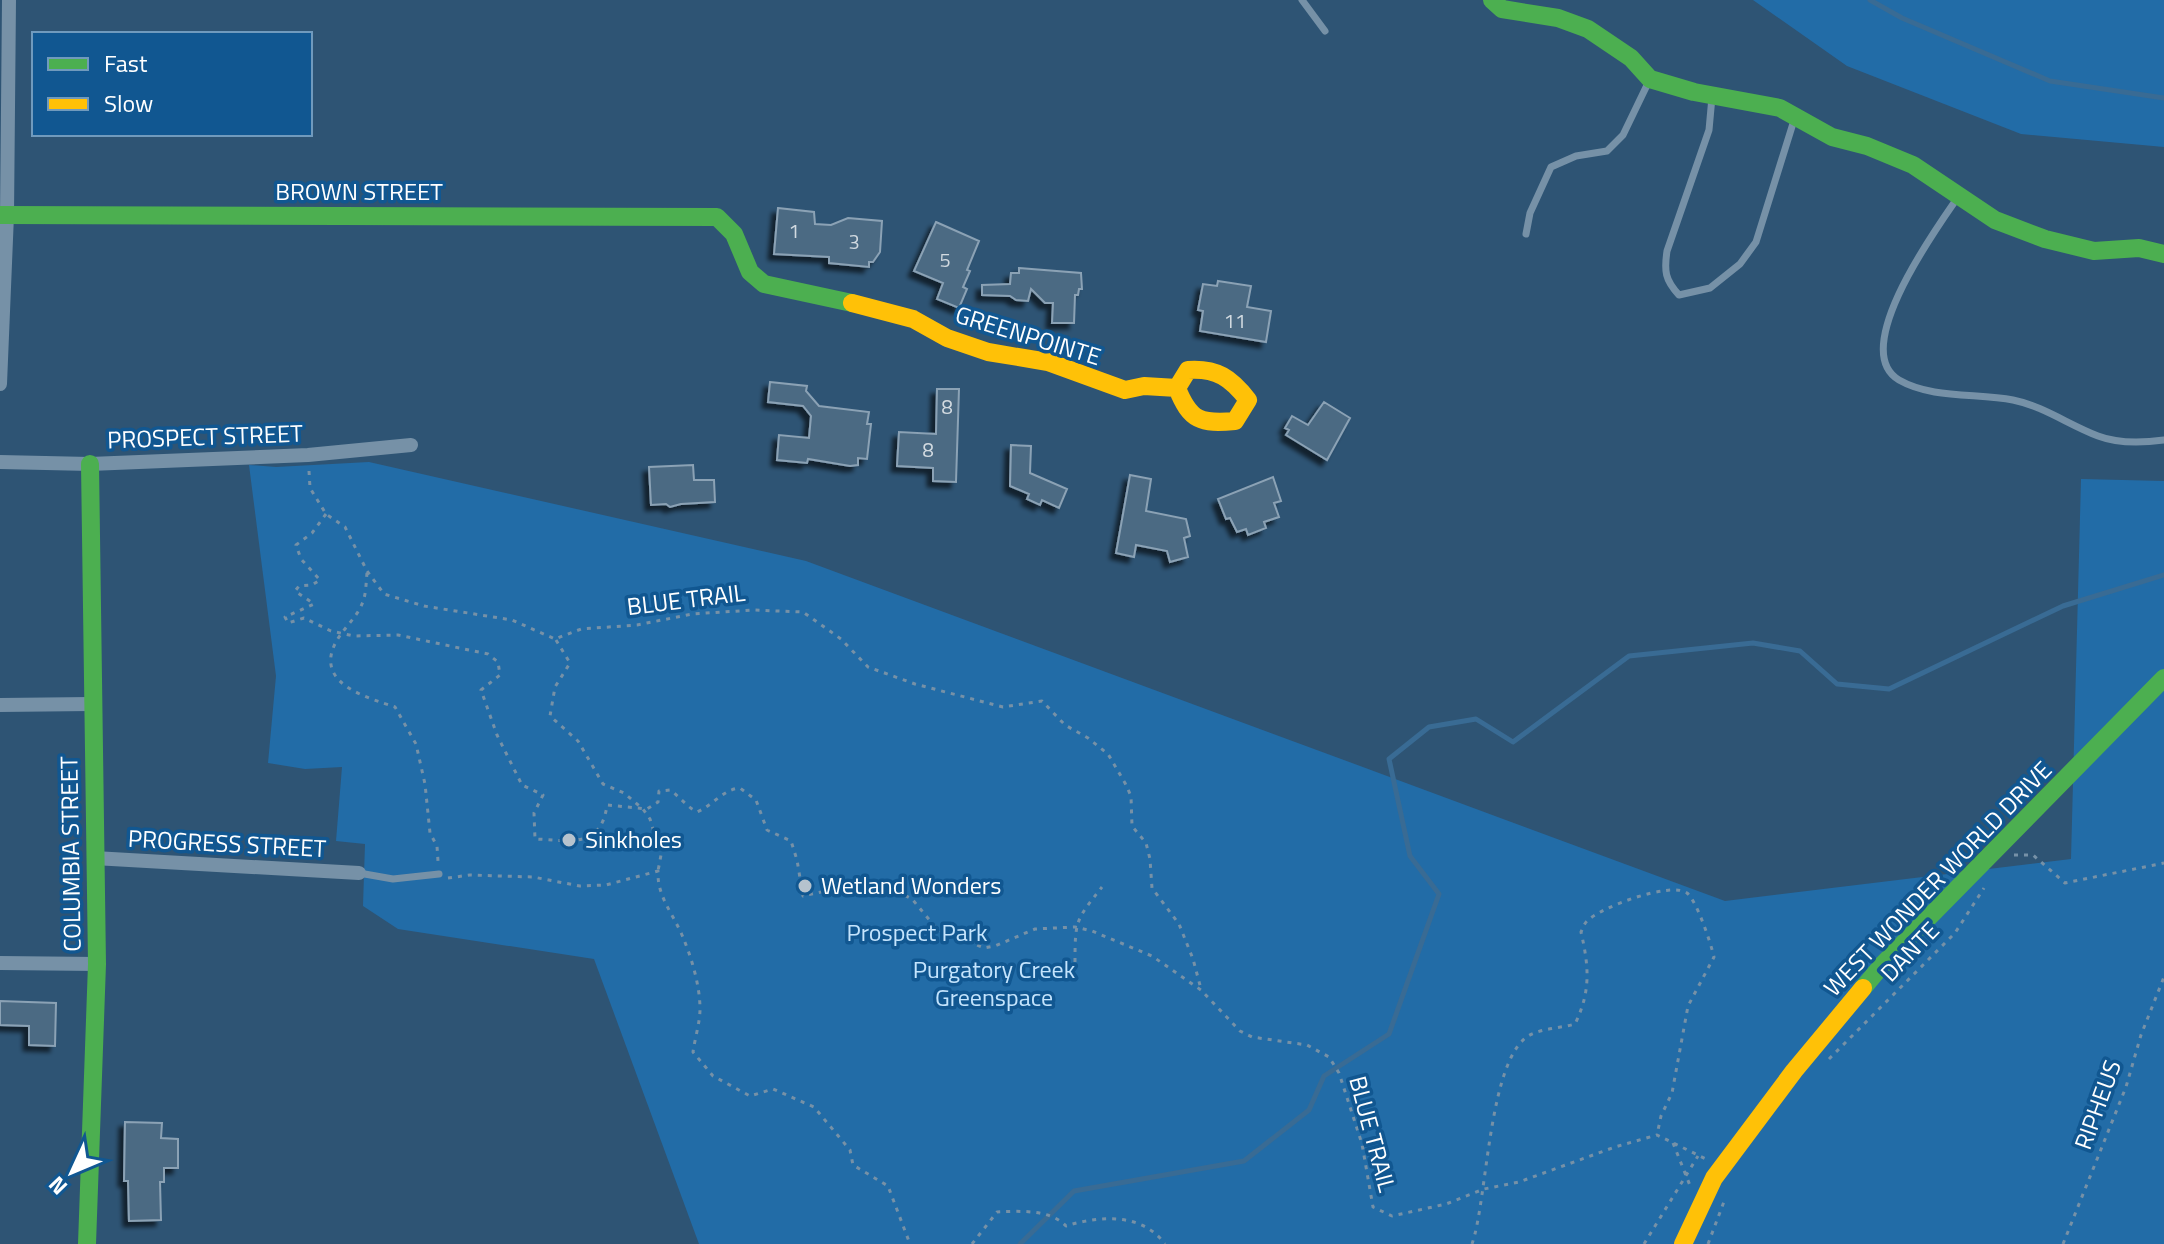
<svg xmlns="http://www.w3.org/2000/svg" width="2164" height="1244" font-family="'Titillium Web',sans-serif">
<style>
.green{fill:#226ca7}
.lines{fill:none;stroke-linecap:round;stroke-linejoin:round}
.stream{stroke:#396b94;stroke-width:5}
.building{fill:#4c6a83;stroke:#8ba2b5;stroke-width:2;filter:url(#shadow)}
.path{stroke:#7691a7;stroke-width:3;stroke-dasharray:4 6;stroke-linecap:butt}
.lane{stroke:#7691a7;stroke-width:7}
.street{stroke:#7691a7;stroke-width:14}
.fast{stroke:#4caf50;stroke-width:18}
.slow{stroke:#ffc107;stroke-width:18}
.fast-bridge{stroke:#4caf50;stroke-width:18}
.slow-bridge{stroke:#ffc107;stroke-width:18}
.poi-dot{fill:#b6c3ce;stroke:#115791;stroke-width:3}
.labels{text-anchor:middle;stroke-width:7;stroke-linejoin:round;paint-order:stroke}
.number-label{font-size:20px;fill:#d2dae0}
.street-label{font-size:24px;fill:#fff;stroke:#115791}
.poi-label{font-size:24px;fill:#fff;stroke:#115791;text-anchor:start}
.park-label{font-size:24px;fill:#c4e4fd;stroke:#115791}
</style>
<defs>
<filter id="shadow"><feDropShadow dx="-5.5" dy="5.5" stdDeviation="2" flood-color="#0009"/></filter>
</defs>
<rect width="100%" height="100%" fill="#2e5474"/>
<path class="green" d="M1753 0H2164V147L2021 134 1847 66Z
M369 462 806 561 1725 901 2071 859 2081 479 2164 481V1244H699L594 959 398 929 363 906 365 844 336 841 342 767 305 769 268 763 276 676 249 465 276 467Z"/>
<g class="lines">
<path class="stream" d="M1870 0 1902 18 2050 81 2164 98
M1020 1244 1074 1191 1244 1161 1309 1110 1324 1076 1389 1034 1439 894 1410 856 1389 759 1429 727 1476 719 1513 742 1629 656 1753 643 1800 651 1837 684 1889 689 2063 606 2164 575"/>
</g>
<path class="building" d="M778 208 814 212 815 224 831 225 848 218 882 221 880 252 873 262H869V267L829 263V257L774 254Z
M936 222 979 241 967 270 970 271 963 287 967 289 959 308 937 299 943 283 914 271Z
M1019 268 1081 273 1082 289H1079L1078 295H1075L1074 323H1052L1053 303H1045L1031 289 1028 301 1016 300 1010 296 982 295V285L1010 284 1011 273H1019Z
M1218 281 1251 286 1247 307 1271 311 1266 342 1200 331 1203 311 1198 310 1203 284 1217 286Z
M770 382 807 386 806 391 819 406 869 412 867 424H871L867 459 858 458V465L850 466 808 459 807 463 777 460 779 435 809 438 811 416 803 406 768 402Z
M937 389H959L956 482 933 481V468L897 466 899 432 936 434Z
M1324 402 1350 418 1327 460 1286 435 1289 430 1285 428 1292 416 1308 425Z
M1011 445 1031 446 1030 473 1067 489 1059 508 1042 500 1040 505 1027 499 1029 494 1010 486Z
M693 465 694 480H714L715 502 681 504 670 507 666 504 651 505 649 467Z
M1130 475 1151 479 1146 511 1186 519 1190 536 1184 538 1188 557 1170 562 1167 551 1136 545 1134 557 1116 553Z
M1273 477 1281 501 1274 503 1279 517 1264 522 1266 528 1248 535 1246 529 1237 532 1230 518 1226 519 1218 499Z
M0 1001 56 1003 55 1046 29 1045V1026L0 1025Z
M125 1122 162 1123 161 1138 178 1139V1168H164V1182H160L161 1220 129 1221 128 1181H124Z"/>
<g class="lines">
<path class="path" d="M309 471 310 488 326 514 345 527 367 571 384 594 424 606 512 620 555 639 581 629 637 625 692 614 753 610 803 612 841 639 868 667 915 684 1003 707 1042 701 1065 725 1088 738 1108 754 1125 783 1131 796 1132 826 1146 843 1150 859 1152 888 1179 924 1193 959 1201 989
M326 514 312 533 296 545 301 559 320 580 312 585 299 586 295 591 314 604 285 617 288 623 304 618 331 631 354 636 398 635 488 654 498 662 500 675 481 690 497 735 522 785 543 795 534 813 535 839C568 840 601 850 607 805L647 809 658 802 659 791 670 790C680 797 686 806 697 812 713 805 724 789 740 788L756 800 767 830 791 841 797 860 803 896 857 884 875 883 889 887 912 899 937 929 984 948 995 946 1035 929 1075 927 1092 931 1152 956 1201 990 1240 1031 1252 1037 1307 1045 1329 1057 1339 1073 1362 1144 1373 1207 1392 1216 1446 1204 1484 1189 1519 1182 1615 1147 1657 1135 1706 1159
M367 573C366 583 366 596 362 604 356 619 341 630 334 646 317 685 369 698 395 707L416 744 425 784 430 833 437 846 438 861
M556 640 570 663 555 687 550 716 578 741 603 784 624 793 643 809 650 819 661 855 658 871
M2014 855H2033L2065 883 2164 863
M448 878 470 875 533 877 580 886 606 885 658 871C657 896 672 912 682 935 691 956 700 985 700 1009 700 1022 695 1038 693 1052L713 1076 750 1096 773 1089 814 1107 850 1150 853 1165 888 1186 910 1244
M1075 962C1075 920 1076 920 1102 887
M1829 1059 1955 933 1984 888
M1673 1143 1691 1188
M972 1244 997 1212C1019 1211 1050 1209 1066 1226 1101 1215 1142 1213 1165 1244
M1472 1244C1488 1199 1488 1053 1532 1034 1545 1028 1561 1028 1575 1024 1591 991 1589 967 1581 932 1583 928 1584 924 1587 921 1601 907 1671 881 1687 893 1697 901 1711 944 1714 957L1688 1006 1672 1093 1661 1116 1657 1135
M1644 1244 1698 1156
M1708 1244 1725 1199
M2063 1244 2126 1087 2141 1035 2164 977"/>
<path class="lane" d="M1302 0 1325 31
M1712 97 1709 130 1667 251C1664 271 1665 280 1679 295L1710 288 1740 264 1756 242 1795 117
M1958 197C1936 229 1848 350 1899 380 1932 399 1977 393 2013 400 2043 406 2069 425 2098 436 2119 444 2142 443 2164 440
M1526 234 1530 213 1551 167 1576 156 1607 151 1623 135 1649 81
M359 873 393 879 439 874"/>
<path class="street" d="M0 384 7 215 9 0
M0 462 90 464 308 455 411 445
M0 705 91 704
M94 858 359 873
M0 963 97 964"/>
<path class="fast" d="M1492 0 1502 9 1558 18 1588 29 1631 58 1650 79 1694 92 1780 108 1832 137 1867 146 1913 165 1995 220 2045 239 2094 251 2139 248 2164 254
M0 215 717 217 734 234 750 272 764 284 852 303
M87 1244 97 964 90 464"/>
<path class="slow" d="M852 303 913 319 947 338 988 352 1048 362 1125 390 1144 386 1177 388C1190 421 1201 424 1235 421L1248 400C1231 378 1217 368 1188 370L1177 388"/>
<path class="fast-bridge" d="M1863 988 1883 964 2164 678"/>
<path class="slow-bridge" d="M1683 1244 1714 1178 1794 1071 1863 988"/>
</g>
<g class="poi-dot">
<circle cx="569" cy="840" r="8"/>
<circle cx="805" cy="886" r="8"/>
</g>
<g class="labels">
<g class="number-label">
<text x="794" y="238">1</text>
<text x="854" y="249">3</text>
<text x="945" y="267">5</text>
<text x="1235" y="328">11</text>
<text x="947" y="414">8</text>
<text x="928" y="457">8</text>
</g>
<g class="street-label">
<text x="359" y="200">BROWN STREET</text>
<text transform="translate(1028 336) rotate(17)" y="8">GREENPOINTE</text>
<text transform="translate(205 437) rotate(-2)" y="8">PROSPECT STREET</text>
<text transform="translate(686 600) rotate(-7)" y="8">BLUE TRAIL</text>
<text transform="translate(227 844) rotate(3)" y="8">PROGRESS STREET</text>
<text transform="translate(71 854) rotate(-91)" y="8">COLUMBIA STREET</text>
<text transform="translate(1938 879) rotate(-46)" y="8">WEST WONDER WORLD DRIVE</text>
<text transform="translate(1910 952) rotate(-46)" y="8">DANTE</text>
<text transform="translate(2098 1105) rotate(-70)" y="8">RIPHEUS</text>
<text transform="translate(1372 1134) rotate(75)" y="8">BLUE TRAIL</text>
</g>
<g class="poi-label">
<text x="585" y="848">Sinkholes</text>
<text x="821" y="894">Wetland Wonders</text>
</g>
<g class="park-label">
<text x="917" y="941">Prospect Park</text>
<text x="994" y="978">Purgatory Creek<tspan x="994" dy="28">Greenspace</tspan></text>
</g>
</g>
<rect x="32" y="32" width="280" height="104" fill="#115791" stroke="#709abd" stroke-width="2"/>
<rect x="48" y="58" width="40" height="12" fill="#4caf50" stroke="#709abd" stroke-width="2"/>
<text x="104" y="72" font-size="24" fill="#ffffff">Fast</text>
<rect x="48" y="98" width="40" height="12" fill="#ffc107" stroke="#709abd" stroke-width="2"/>
<text x="104" y="112" font-size="24" fill="#ffffff">Slow</text>
<g transform="translate(72 1172) rotate(226)" stroke="#115791" stroke-width="6" paint-order="stroke">
<path d="M0-6L14 30L0 20L-14 30Z" fill="#ffffff"/>
<text y="-12" font-size="22" font-weight="bold" text-anchor="middle" fill="#ffffff">N</text>
</g>
</svg>
